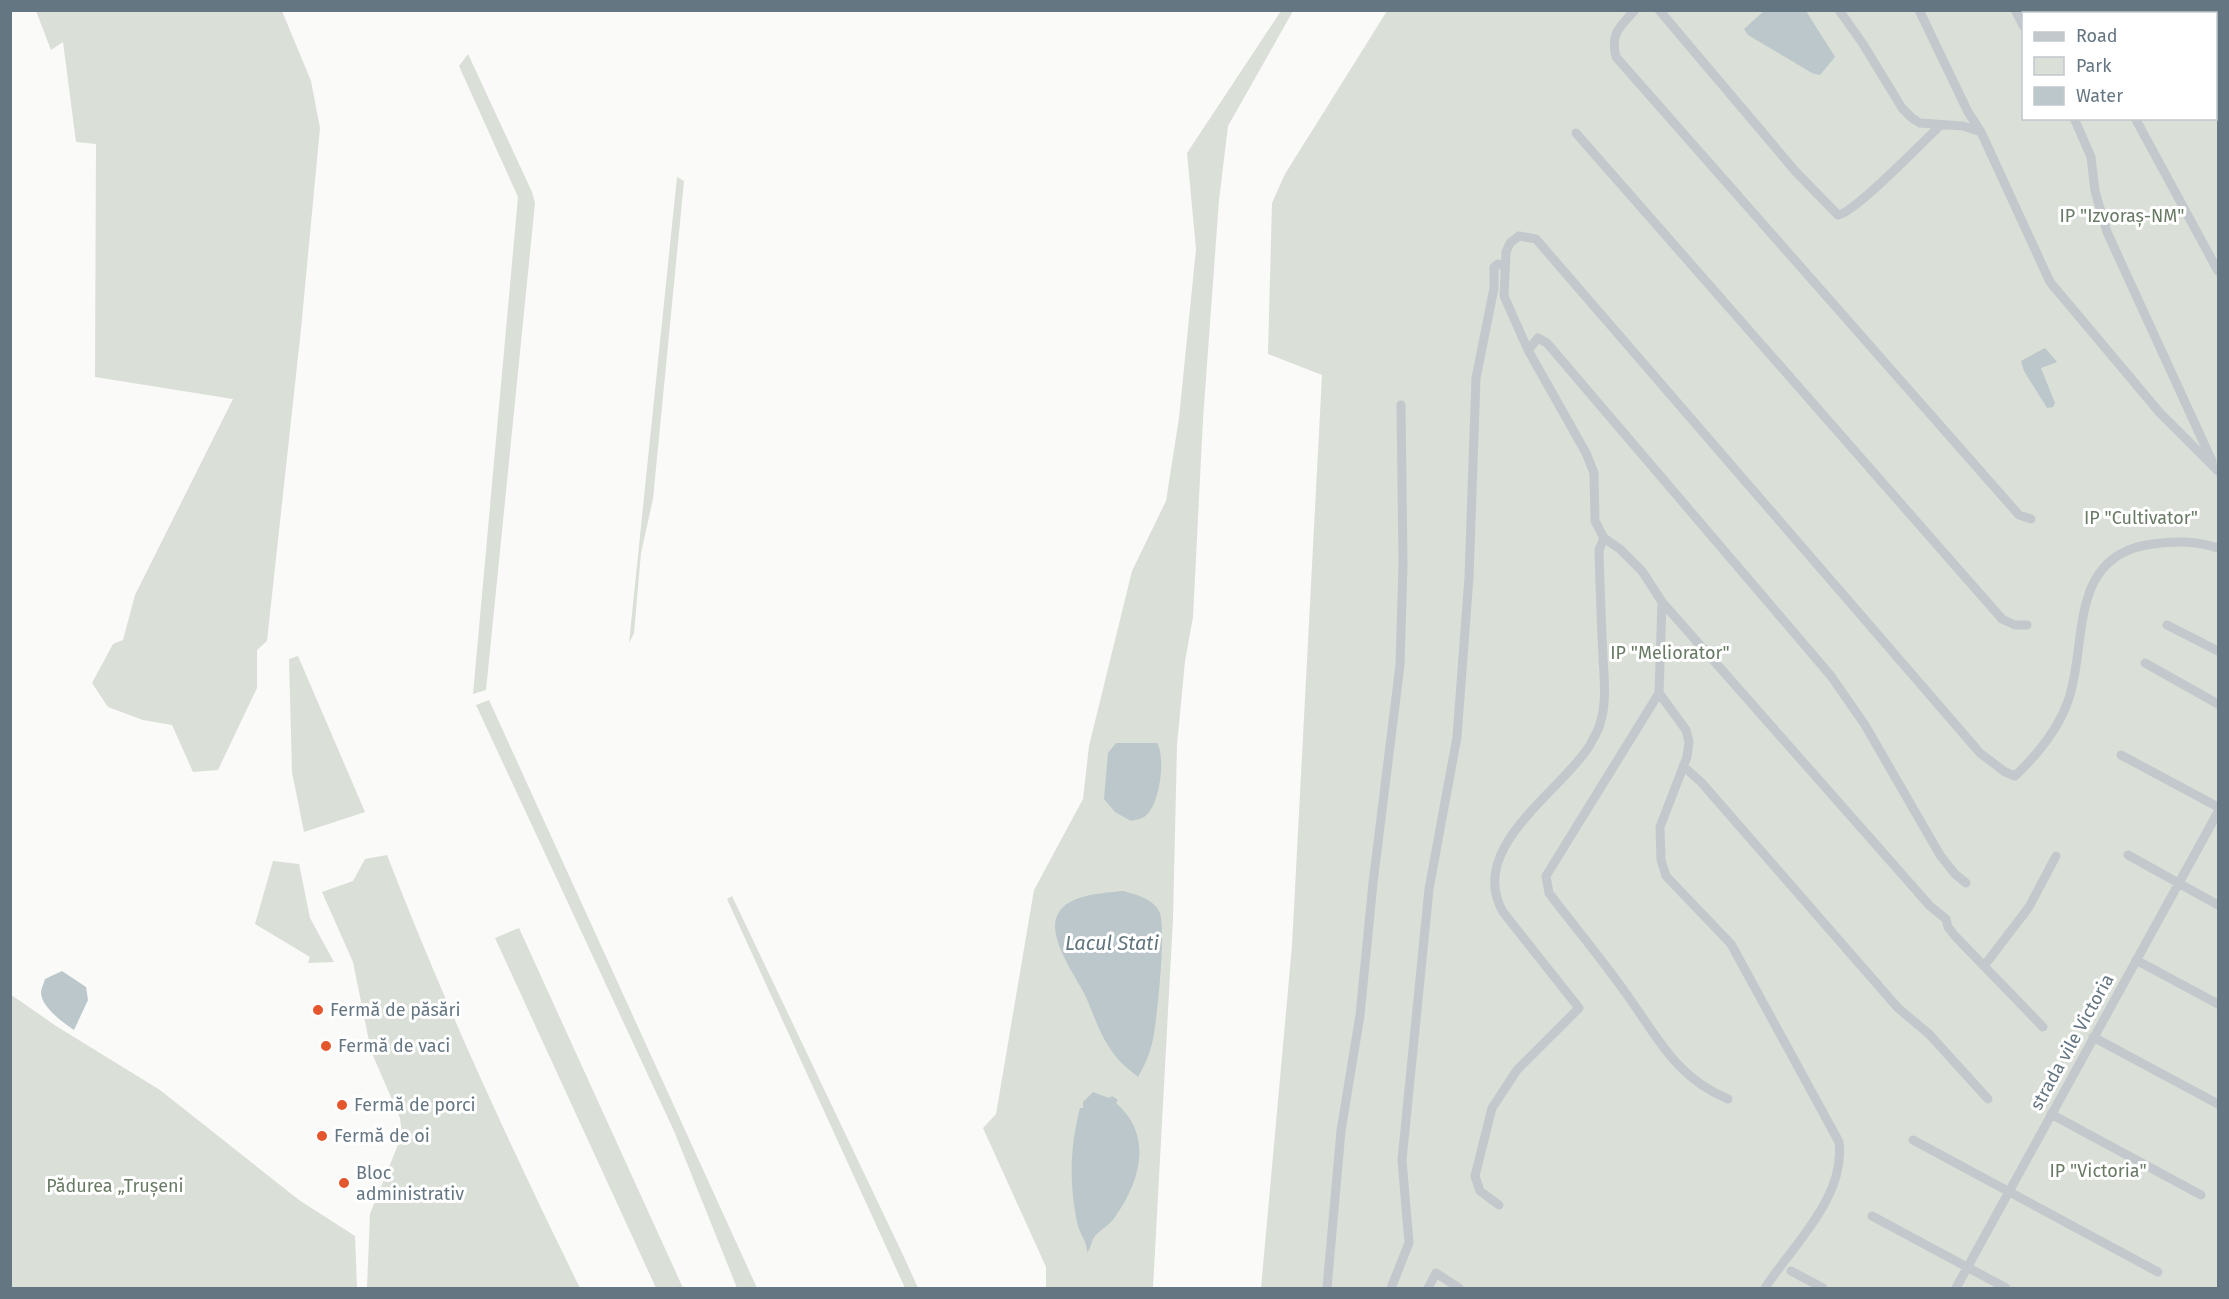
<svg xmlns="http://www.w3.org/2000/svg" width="2229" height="1299" font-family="'Fira Sans',sans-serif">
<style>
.green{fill:#dadfd7;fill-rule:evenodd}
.water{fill:#bbc7cb}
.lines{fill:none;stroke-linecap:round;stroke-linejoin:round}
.street{stroke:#c3c8cc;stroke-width:9}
.poi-dot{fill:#e4572e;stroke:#fff;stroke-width:2}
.labels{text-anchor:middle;stroke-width:6;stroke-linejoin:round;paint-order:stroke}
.park-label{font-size:18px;fill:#687a64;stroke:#fff}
.poi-label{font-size:18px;fill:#657683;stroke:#fff;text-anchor:start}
.street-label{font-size:18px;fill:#657683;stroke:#fff}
.water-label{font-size:20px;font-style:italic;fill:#60757c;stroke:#fff}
</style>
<rect width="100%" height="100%" fill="#fafaf8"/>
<path class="green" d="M36 11H282L311 81 320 128 301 329 267 641 257 650V688L218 770 193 772 172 725 143 720 108 707 92 683 113 644 123 640 135 595 233 399 95 377 96 144 76 142 63 42 51 50Z
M1281 11H1293L1228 126 1219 200 1203 419 1193 617 1185 661 1177 745 1173 919 1153 1288H1046V1267L983 1128 996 1114 1034 890 1083 799 1089 746 1132 571 1166 501 1179 418 1196 249 1187 153Z
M1387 11H2218V1288H1261L1292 946 1322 375 1268 354 1272 203 1285 174ZM2024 14H2216V118H2024Z
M468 54 532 192 535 203 486 690 473 694 518 197 459 66Z
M677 177 684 181 653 499 641 553 634 633 629 643Z
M298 656 365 812 304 832 292 772 289 659Z
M489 700 757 1288H737L674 1131 476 705Z
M387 855C444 1003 510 1146 580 1288H367L370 1214 402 1135 400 1118 371 1051 353 962 322 892 353 881 365 859Z
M273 861 299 864 310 918 334 962 308 963 310 957 255 924Z
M732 896 904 1257 918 1288H905L727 899Z
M519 928 683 1288H656L495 938Z
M10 994 56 1026 160 1090 299 1200 355 1236 357 1288H11Z"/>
<path class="water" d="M1765 10 1806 11 1835 57 1820 75 1812 73 1748 35 1744 29Z
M2045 348 2057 362 2041 368 2055 403 2053 407 2047 408 2024 371 2021 361Z
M1116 743H1157C1166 757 1160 807 1144 817 1141 819 1135 820 1131 821L1115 812 1104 799 1108 753Z
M1123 891C1135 894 1153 899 1159 911 1167 926 1157 1019 1153 1039 1150 1053 1145 1065 1138 1077 1127 1068 1116 1059 1109 1047 1099 1032 1093 1013 1086 997 1076 976 1044 934 1059 912 1070 894 1105 893 1123 891Z
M62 971 86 987 88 1000 74 1030C64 1023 42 1008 41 993 41 989 44 983 45 979Z
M1093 1092 1109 1098 1112 1096 1118 1100 1116 1103C1153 1135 1141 1180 1115 1217 1110 1225 1101 1229 1095 1236 1091 1241 1091 1249 1087 1252 1087 1240 1079 1234 1077 1222 1069 1180 1070 1149 1080 1108H1083V1102Z"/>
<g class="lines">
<path class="street" d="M1635 10C1620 27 1610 33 1616 57L2019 515 2031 519
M1659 10 1796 172 1838 215C1855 213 1924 140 1941 125
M1839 10 1863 44 1902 108 1912 118 1920 123 1963 126 1981 132
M1919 10 1968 112 1981 132 2050 282 2160 413 2218 471
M2015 10 2024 27
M2216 113 2218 115
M2074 118 2091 157 2095 191 2107 232 2212 461
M2135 118 2218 271
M1576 133 2002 619 2015 625H2027
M1528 350 1538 338 1547 343 1831 676 1865 725 1940 855 1955 874 1966 883
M1662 602 1659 693 1686 730 1689 742 1687 757 1660 827 1661 860 1666 876 1731 944 1839 1142C1846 1197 1793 1245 1765 1288
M2167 625 2218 651
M2145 663 2218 704
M1659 693 1546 876 1549 893C1574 926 1601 958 1625 992 1657 1036 1675 1077 1728 1099
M2121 755 2218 807
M1683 766 1701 782 1898 1008 1929 1034 1988 1099
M2128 855 2218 905
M2136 960 2218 1004
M1984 966 2029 907 2056 856
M2043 1027 1955 936 1948 927 1946 919 1930 906 1662 602 1642 571 1620 549 1604 538 1595 521 1594 473 1586 453 1528 350 1504 296 1506 252 1510 243 1519 236 1536 239 1980 753 2005 772 2015 776C2037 755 2058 730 2068 701 2088 646 2067 560 2146 545 2171 541 2194 540 2218 548
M2093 1037 2218 1104
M2051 1114 2201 1195
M1913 1140 2158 1272
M1499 1205 1480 1191 1475 1176 1492 1108 1517 1070 1579 1008 1503 912C1466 848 1561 792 1590 745 1593 739 1598 731 1600 724 1607 703 1604 678 1603 656 1601 620 1600 585 1599 550L1604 538
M1872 1216 2006 1288
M1791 1271 1823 1288
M1327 1288 1341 1131 1360 1015 1373 883 1400 665 1403 564 1401 405
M1391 1288 1409 1243 1402 1160 1429 889 1457 737 1469 577 1476 378 1494 288V267L1498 264 1503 266
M1428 1288 1436 1273 1459 1288
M1956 1288 2218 812"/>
</g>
<g class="poi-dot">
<circle cx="318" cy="1010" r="6"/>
<circle cx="326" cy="1046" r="6"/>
<circle cx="342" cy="1105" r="6"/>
<circle cx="322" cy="1136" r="6"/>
<circle cx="344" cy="1183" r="6"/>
</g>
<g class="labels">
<g class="park-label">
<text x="2122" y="222">IP "Izvoraș-NM"</text>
<text x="2141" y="524">IP "Cultivator"</text>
<text x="1670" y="659">IP "Meliorator"</text>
<text x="2098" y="1177">IP "Victoria"</text>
<text x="115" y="1192">Pădurea „Trușeni</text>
</g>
<g class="poi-label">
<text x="330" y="1016">Fermă de păsări</text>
<text x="338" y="1052">Fermă de vaci</text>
<text x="354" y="1111">Fermă de porci</text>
<text x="334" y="1142">Fermă de oi</text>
<text x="356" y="1179">Bloc<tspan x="356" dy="21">administrativ</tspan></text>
</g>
<g class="street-label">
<text transform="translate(2072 1042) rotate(-61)" y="6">strada vile Victoria</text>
</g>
<g class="water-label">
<text x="1112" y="950">Lacul Stati</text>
</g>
</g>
<rect width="2229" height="1299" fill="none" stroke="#657683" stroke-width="24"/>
<rect x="2022" y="12" width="195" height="108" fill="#ffffff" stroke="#c1c8cd" stroke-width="1.5"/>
<rect x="2034" y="32" width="30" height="9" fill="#c3c8cc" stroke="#c1c8cd" stroke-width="1.5"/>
<text x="2076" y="42" font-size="18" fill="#657683">Road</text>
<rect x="2034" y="57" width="30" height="18" fill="#dadfd7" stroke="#c1c8cd" stroke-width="1.5"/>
<text x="2076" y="72" font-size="18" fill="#657683">Park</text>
<rect x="2034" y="87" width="30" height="18" fill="#bbc7cb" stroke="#c1c8cd" stroke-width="1.5"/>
<text x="2076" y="102" font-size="18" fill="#657683">Water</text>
</svg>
